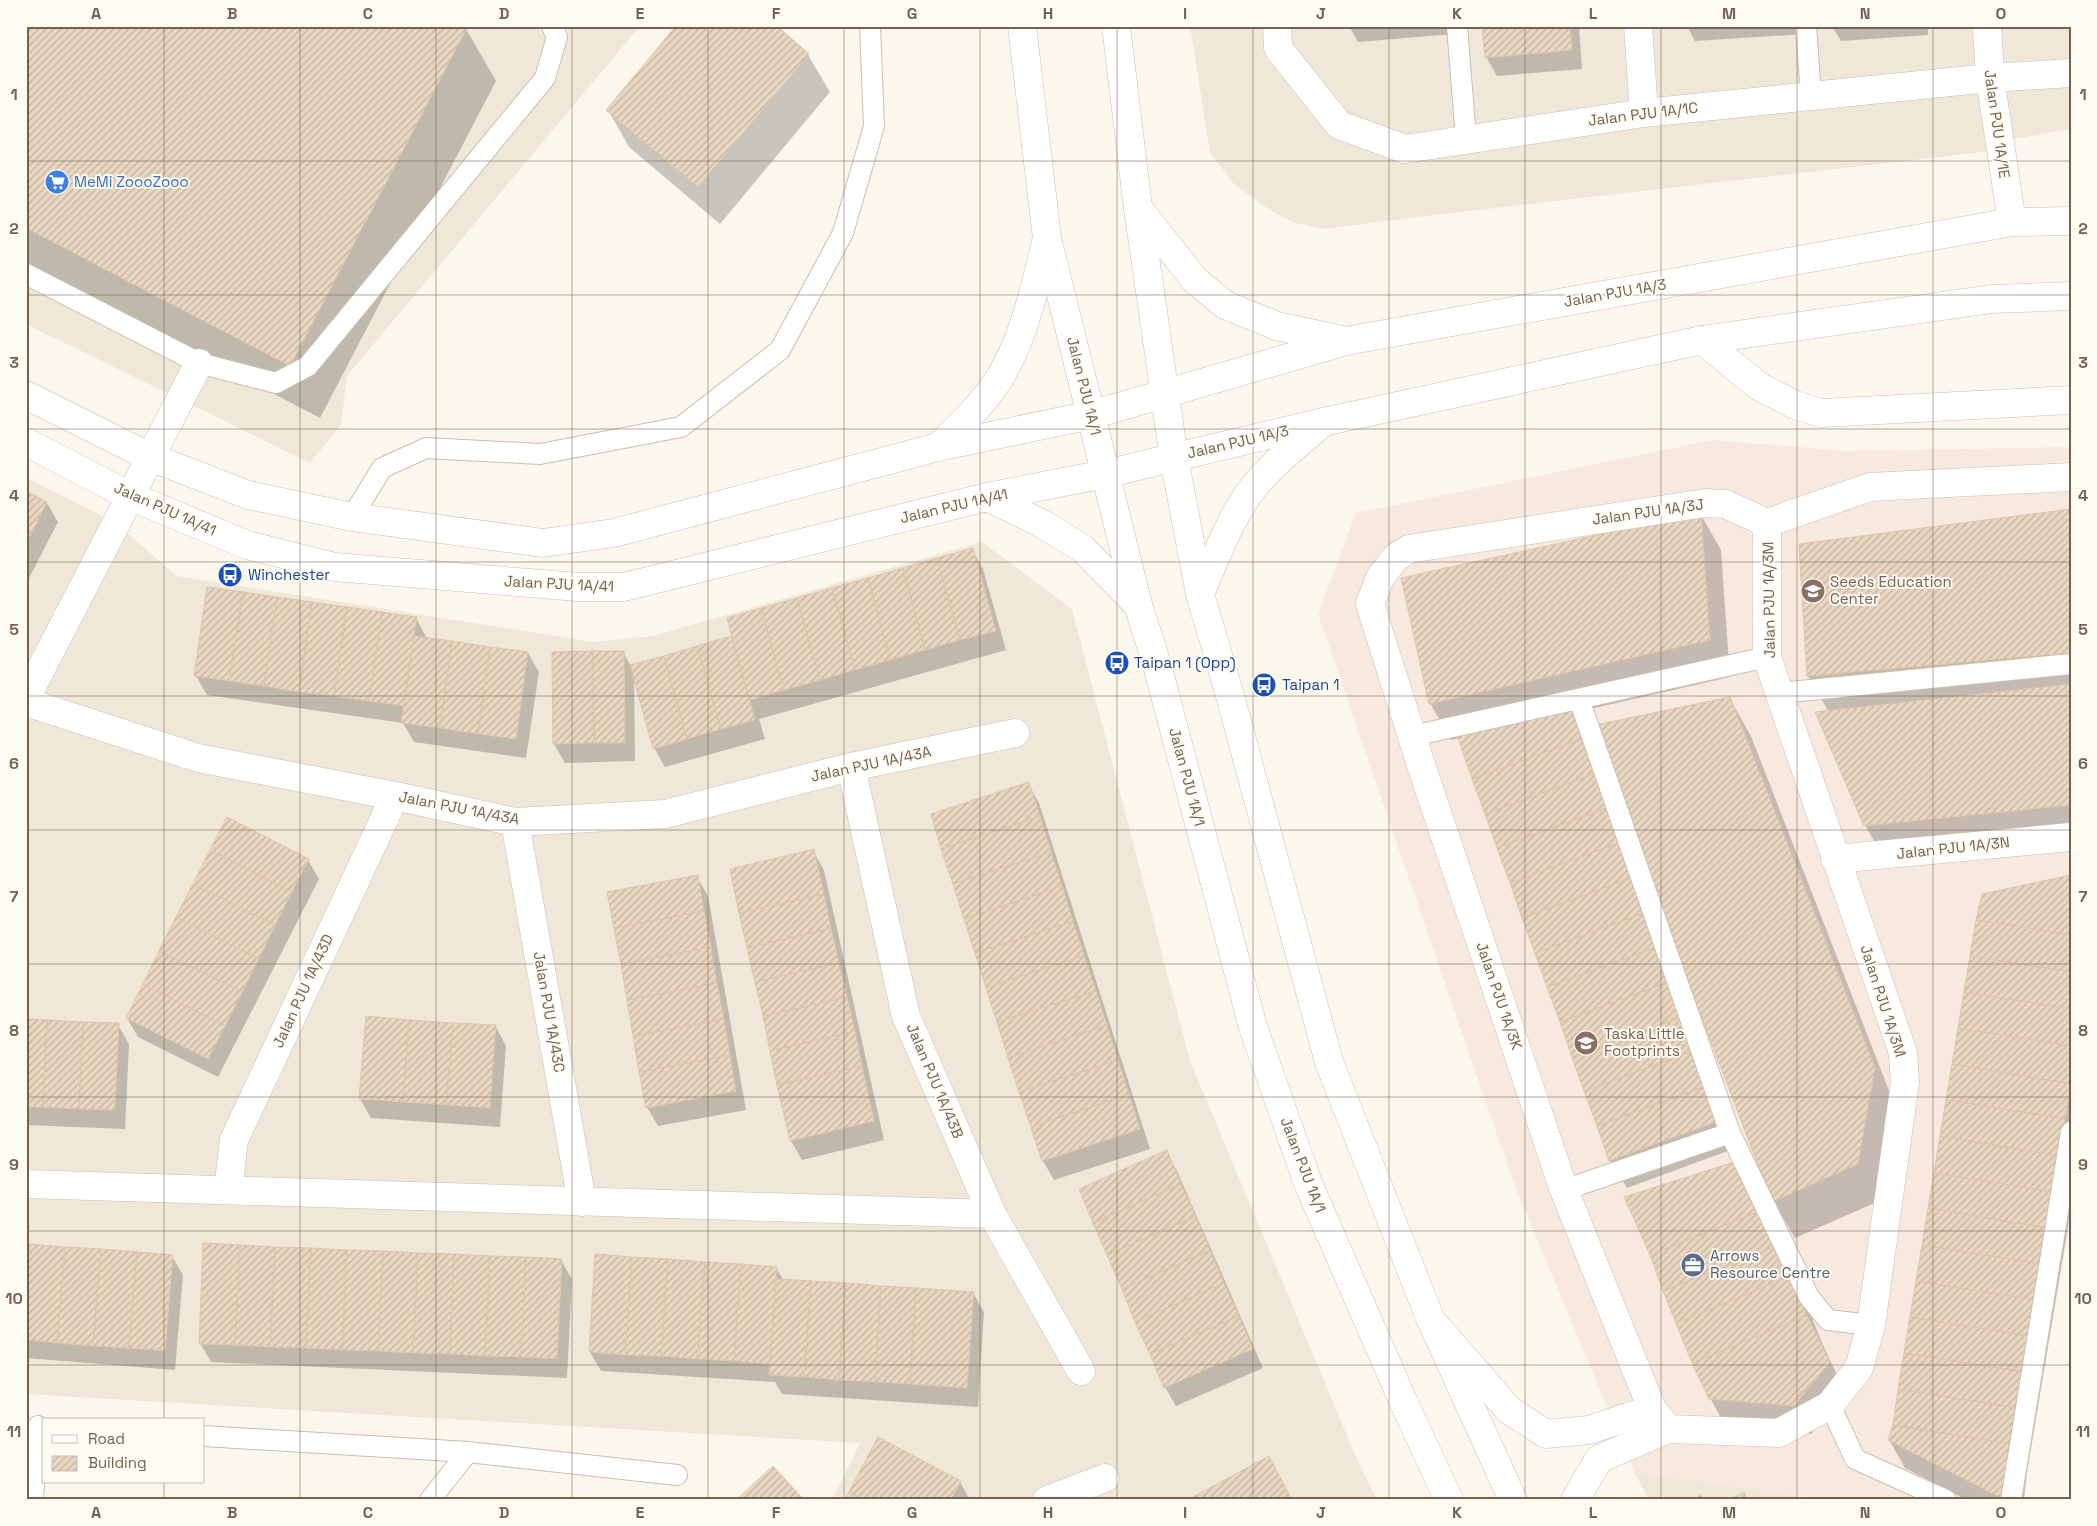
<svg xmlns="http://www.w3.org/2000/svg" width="2097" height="1526" font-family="'Space Grotesk',sans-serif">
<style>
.residential{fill:#efe8d8}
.commercial{fill:#f7e9de}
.shadow{fill:#0003}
.building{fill:url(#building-hatch);stroke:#dfc5a8}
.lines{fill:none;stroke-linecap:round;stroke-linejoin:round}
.service-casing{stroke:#cabfaf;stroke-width:22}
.minor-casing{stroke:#cabfaf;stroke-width:29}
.tertiary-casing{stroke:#cabfaf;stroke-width:29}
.secondary-casing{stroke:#cdc0ae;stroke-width:29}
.service{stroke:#fff;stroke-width:20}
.minor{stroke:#fff;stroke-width:28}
.tertiary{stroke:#fff;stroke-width:28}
.secondary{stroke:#fff;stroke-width:28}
.grid{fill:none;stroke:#746251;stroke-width:1;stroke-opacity:0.55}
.labels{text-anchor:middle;stroke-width:4;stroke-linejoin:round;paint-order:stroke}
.street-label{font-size:15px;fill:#746251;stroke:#fefbf2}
.shop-label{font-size:15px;fill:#366cbe;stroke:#fefbf2;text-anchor:start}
.transit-label{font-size:15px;fill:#164399;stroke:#fefbf2;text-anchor:start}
.education-label{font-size:15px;fill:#785e54;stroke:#fefbf2;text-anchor:start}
.service-label{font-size:15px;fill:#4e5e75;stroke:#fefbf2;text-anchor:start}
.neatline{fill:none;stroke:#746251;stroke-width:2}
.grid-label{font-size:16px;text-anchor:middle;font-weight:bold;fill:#746251}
</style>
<defs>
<pattern id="building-hatch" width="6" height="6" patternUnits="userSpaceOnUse" patternTransform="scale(1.25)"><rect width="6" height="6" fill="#e9d7c1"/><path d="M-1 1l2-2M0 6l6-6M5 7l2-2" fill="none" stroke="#c1b29f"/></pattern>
</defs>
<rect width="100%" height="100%" fill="#fbf7ec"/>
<path class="residential" d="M26 26H640L347 376 341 425 310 463 26 324Z
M1190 26H2071V129L2015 139 2000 150 1416 217 1324 229 1294 223 1264 206 1233 183 1210 152Z
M26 478 116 523 176 576 594 642 653 636 982 542 1072 609 1190 1061 1356 1457 1377 1500H832L860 1443 26 1394Z
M1634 1472 1823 1500H1649Z"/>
<path class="commercial" d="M1714 440 1846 451 2071 447V1216L2021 1500H1823L1634 1472 1514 1184 1318 614 1356 513Z"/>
<path class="shadow" d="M26 26 466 29 496 81 320 418 26 264Z
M775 26 808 55 830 92 720 224 629 147 608 110Z
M1349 26H1453V34L1358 42Z
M1483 26H1579L1582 69 1497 76 1486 57Z
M1687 26H1804V34L1695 41Z
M1832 26H1928V35L1841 41Z
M26 493 47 503 58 522 26 584Z
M2071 510V844L1886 863 1865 825 1829 712 1808 676Z
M1700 513 1721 550 1730 677 1573 713 1736 1148 1627 1188 1610 1160 1460 738 1451 740 1430 703Z
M972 550 983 569 1006 650 759 719 765 739 665 767 654 748 634 680 635 761 565 763 554 744 623 652 631 666 733 637Z
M416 618 427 639 528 653 539 672 526 758 414 742 403 723 207 695 196 676Z
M1730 699 1751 736 1895 1106 1879 1201 1795 1238 1773 1201Z
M1028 784 1039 803 1150 1149 1054 1180 1043 1161 932 815Z
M813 851 824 870 884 1140 802 1160 791 1141Z
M308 860 319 879 218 1077 138 1037 127 1018Z
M2071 876V1208L2027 1473 2024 1500H1967L1905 1468 1889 1440Z
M697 877 708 896 746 1110 658 1126 647 1107Z
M26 1021 118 1025 129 1044 125 1129 26 1125Z
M496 1027 506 1046 500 1127 371 1118 360 1099Z
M1166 1152 1177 1171 1263 1368 1176 1406 1165 1387Z
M1626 1198 1780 1238 1823 1345 1845 1392 1811 1434 1726 1427 1710 1398Z
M26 1245 172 1256 183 1275 175 1370 26 1358Z
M561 1260 572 1279 567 1378 211 1362 200 1343Z
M776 1268 784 1281 973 1293 984 1312 978 1407 782 1394 775 1382 601 1371 590 1352Z
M960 1482 970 1500H846Z
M1701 1495 1704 1500H1692Z"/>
<path class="building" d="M26 26H463L467 28 290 366 26 228Z
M676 26H777L809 54 698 187 606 110Z
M1482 26H1570L1572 50 1485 58Z
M26 491 47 502 26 544Z
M2071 509V653L1807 676 1799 544Z
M1701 512 1710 640 1429 704 1401 578Z
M973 548 996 631 960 640 937 558Z
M937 558 960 640 925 650 903 568Z
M903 568 925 650 890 660 868 578Z
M868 578 890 660 855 670 832 588Z
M207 587 243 592 229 681 194 676Z
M832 588 855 670 820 680 797 598Z
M243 592 277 597 264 686 229 681Z
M277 597 312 602 299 692 264 686Z
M797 598 820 680 784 690 761 608Z
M312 602 347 607 334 696 299 692Z
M347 607 382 612 369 701 334 696Z
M761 608 784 690 749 700 727 618Z
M382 612 417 617 404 706 369 701Z
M414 636 452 641 440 728 401 723Z
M732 636 755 720 721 729 697 646Z
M452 641 490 647 478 734 440 728Z
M697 646 721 729 687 739 664 656Z
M490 647 528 652 516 739 478 734Z
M593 651 594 743 553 744 552 652Z
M593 651H624L625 743H594Z
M664 656 687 739 653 749 630 665Z
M2071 684V805L1864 826 1815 712Z
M1730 697 1875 1068 1858 1164 1772 1202 1591 726Z
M1571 708 1584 738 1472 779 1453 723Z
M1584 738 1596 773 1485 814 1472 779Z
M1596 773 1609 807 1497 848 1485 814Z
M1029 782 1040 816 941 849 931 814Z
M1609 807 1621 842 1510 883 1497 848Z
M1040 816 1051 852 953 884 941 849Z
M227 817 309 859 292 892 210 850Z
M1621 842 1634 877 1522 918 1510 883Z
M814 849 824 894 739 913 730 869Z
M210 850 292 892 275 925 193 884Z
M1051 852 1062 886 964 919 953 884Z
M698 875 704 911 614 928 607 892Z
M2071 875V935L1976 920 1982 894Z
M1634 877 1646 912 1535 953 1522 918Z
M193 884 275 925 259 959 176 917Z
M1062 886 1073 921 975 953 964 919Z
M824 894 831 928 747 948 739 913Z
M704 911 711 947 621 964 614 928Z
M1646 912 1659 946 1547 987 1535 953Z
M176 917 259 959 242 992 159 951Z
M1976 920 2071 935V972L1970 956Z
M1073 921 1084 955 986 988 975 953Z
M831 928 839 963 755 982 747 948Z
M1659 946 1671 981 1560 1022 1547 987Z
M711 947 717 983 627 1000 621 964Z
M159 951 242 992 225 1026 143 984Z
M1084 955 1096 991 997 1022 986 988Z
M1970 956 2071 972V1009L1964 992Z
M839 963 847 997 763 1016 755 982Z
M1671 981 1684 1016 1572 1057 1560 1022Z
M717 983 724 1019 633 1036 627 1000Z
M143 984 225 1026 208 1059 126 1018Z
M1096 991 1107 1025 1008 1058 997 1022Z
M1964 992 2071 1009V1046L1958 1028Z
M847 997 855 1031 770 1051 763 1016Z
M366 1016 409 1020 403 1102 359 1099Z
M1684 1016 1696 1050 1584 1091 1572 1057Z
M26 1019 47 1020 43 1107H26Z
M724 1019 730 1055 639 1072 633 1036Z
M47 1020 83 1022 79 1109 43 1107Z
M409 1020 453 1023 446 1105 403 1102Z
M83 1022 119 1023 115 1110 79 1109Z
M453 1023 496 1025 490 1108 446 1105Z
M1107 1025 1118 1060 1019 1092 1008 1058Z
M1958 1028 2071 1046V1084L1952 1064Z
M855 1031 862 1066 777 1085 770 1051Z
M1696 1050 1708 1085 1597 1126 1584 1091Z
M730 1055 736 1091 646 1108 639 1072Z
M1118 1060 1129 1094 1031 1127 1019 1092Z
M1952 1064 2071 1084 2065 1119 1946 1100Z
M862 1066 874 1121 790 1141 777 1085Z
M1708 1085 1721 1120 1609 1161 1597 1126Z
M1129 1094 1140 1129 1042 1161 1031 1127Z
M1946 1100 2065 1119 2059 1156 1940 1136Z
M1940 1136 2059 1156 2053 1192 1934 1173Z
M1167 1150 1181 1184 1093 1223 1079 1189Z
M1741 1160 1765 1209 1650 1255 1624 1197Z
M1934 1173 2053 1192 2047 1228 1928 1208Z
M1181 1184 1196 1216 1107 1255 1093 1223Z
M1928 1208 2047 1228 2041 1264 1922 1245Z
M1765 1209 1779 1245 1663 1291 1650 1255Z
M1196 1216 1210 1250 1122 1289 1107 1255Z
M203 1243 240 1245 235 1345 199 1344Z
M29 1244 65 1247 57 1343 26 1340V1275Z
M240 1245 275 1247 270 1347 235 1345Z
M1779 1245 1791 1276 1676 1323 1663 1291Z
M1922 1245 2041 1264 2035 1300 1916 1281Z
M65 1247 101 1249 93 1346 57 1343Z
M275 1247 311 1248 306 1348 270 1347Z
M311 1248 347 1250 342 1350 306 1348Z
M101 1249 137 1252 129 1348 93 1346Z
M347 1250 383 1251 378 1351 342 1350Z
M1210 1250 1224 1283 1135 1322 1122 1289Z
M383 1251 418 1253 413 1353 378 1351Z
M137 1252 173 1255 165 1351 129 1348Z
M418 1253 454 1254 450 1354 413 1353Z
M454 1254 490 1256 485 1356 450 1354Z
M595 1254 632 1257 625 1355 589 1352Z
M490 1256 526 1257 521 1357 485 1356Z
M526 1257 562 1259 557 1359 521 1357Z
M632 1257 668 1259 661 1356 625 1355Z
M668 1259 705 1262 697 1359 661 1356Z
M705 1262 741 1264 734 1361 697 1359Z
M741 1264 777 1267 770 1364 734 1361Z
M1791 1276 1807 1316 1692 1363 1676 1323Z
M776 1279 811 1281 804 1377 769 1375Z
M811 1281 846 1283 839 1380 804 1377Z
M1916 1281 2035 1300 2029 1336 1910 1317Z
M846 1283 881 1286 875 1382 839 1380Z
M1224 1283 1239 1316 1150 1354 1135 1322Z
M881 1286 916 1288 910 1384 875 1382Z
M916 1288 974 1292 967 1388 910 1384Z
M1239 1316 1253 1349 1164 1388 1150 1354Z
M1807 1316 1830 1362 1794 1406 1709 1399 1692 1363Z
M1910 1317 2029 1336 2023 1372 1904 1353Z
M1904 1353 2023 1372 2017 1408 1898 1389Z
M1898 1389 2017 1408 2011 1444 1893 1425Z
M1893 1425 2011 1444 2005 1500 1888 1440Z
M878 1437 961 1481 951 1500H863L849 1492Z
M1269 1456 1292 1500H1194L1193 1497Z
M773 1466 804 1500H736Z
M849 1492 863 1500H845Z
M1744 1492 1747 1500H1729Z"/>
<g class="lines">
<defs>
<path id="service" d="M1457 26 1466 139
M1806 26 1811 96
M26 274 199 363 276 383 308 366 545 78 557 37 552 26
M352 517 382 468 426 448 540 454 681 427 780 350 843 233 874 126 870 26
M1780 693 2071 664
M1579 699 1730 1133 1809 1297 1828 1320 1871 1325
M1412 736 1767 657
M1564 1190 1730 1133
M1830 1405 1855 1459 1946 1500
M204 1436 468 1452
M33 1500 38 1426
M430 1500 468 1452 677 1475
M2011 1500 2071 1132"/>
<path id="minor" d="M1277 26 1278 48 1339 125 1405 149 1644 113 1990 78 2071 73
M1638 26 1644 113
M1987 26 1990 78 2012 222
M1702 340 1760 387 1795 405 1821 413 2071 400
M1767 523V657L1903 1053 1905 1082 1871 1325 1859 1368 1830 1405 1779 1433 1668 1429 1652 1409 1564 1190 1421 765 1370 604 1380 578 1395 558 1409 549 1705 503 1725 504 1767 523 1870 487 2071 477
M26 698 199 363
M26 702 198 758 395 796 515 822 665 814 851 767 1015 733
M851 767 906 1016 992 1214 1081 1371
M515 822 582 1202
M1835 859 2071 837
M26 1184 992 1214
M228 1190 234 1140 395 796
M1437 1327 1509 1410 1546 1434 1589 1430 1652 1409
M1047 1500 1105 1478
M1575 1500 1599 1459 1668 1429"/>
<path id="tertiary" d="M1138 208 1195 280 1225 305 1277 326 1342 340
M26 395 150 457 248 495 352 517 543 543 614 533 938 447 1091 415 1346 341 2012 222 2071 221
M26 442 130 496 247 545 335 567 578 587H624L987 497 1105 474 1323 422 1702 340 1992 299 2071 296
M938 447C960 426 982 405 999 379 1025 337 1035 285 1047 238
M987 497 1041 523 1083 549 1138 605
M1200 594C1215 560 1230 517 1253 488 1272 464 1297 445 1320 425"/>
<path id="secondary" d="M1022 26 1047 238 1138 605 1156 661 1253 1027 1308 1183 1403 1401 1449 1500
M1116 26 1138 208 1174 458 1200 594 1229 692 1329 1062 1430 1318 1513 1500"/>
</defs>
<use href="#service" class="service-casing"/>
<use href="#minor" class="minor-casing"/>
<use href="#tertiary" class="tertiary-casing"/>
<use href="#secondary" class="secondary-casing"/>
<use href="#service" class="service"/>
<use href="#minor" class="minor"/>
<use href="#tertiary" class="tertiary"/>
<use href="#secondary" class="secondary"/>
</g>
<path class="grid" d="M164 26V1420M300 26V1500M436 26V1500M572 26V1500M708 26V1500M844 26V1500M980 26V1500M1117 26V1500M1253 26V1500M1389 26V1500M1525 26V1500M1661 26V1500M1797 26V1500M1933 26V1500M26 161H2071M26 295H2071M26 429H2071M26 562H2071M26 696H2071M26 830H2071M26 964H2071M26 1097H2071M26 1231H2071M26 1365H2071M164 1482V1500"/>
<defs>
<symbol id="supermarket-disc" viewBox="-11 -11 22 22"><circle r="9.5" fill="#3f7fe0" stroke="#fefbf2"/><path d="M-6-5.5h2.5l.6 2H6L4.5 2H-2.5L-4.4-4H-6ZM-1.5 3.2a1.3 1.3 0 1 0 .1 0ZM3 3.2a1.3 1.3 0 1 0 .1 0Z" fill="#fff"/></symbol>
<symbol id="bus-disc" viewBox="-11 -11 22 22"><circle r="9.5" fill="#1a4fb4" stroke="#fefbf2"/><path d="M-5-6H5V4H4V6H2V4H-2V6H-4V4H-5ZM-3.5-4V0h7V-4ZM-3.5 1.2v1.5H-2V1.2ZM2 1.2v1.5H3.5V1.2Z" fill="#fff"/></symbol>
<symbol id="school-disc" viewBox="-11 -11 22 22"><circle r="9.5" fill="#8d6e63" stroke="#fefbf2"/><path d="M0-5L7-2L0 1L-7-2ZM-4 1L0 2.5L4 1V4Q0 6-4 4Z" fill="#fff"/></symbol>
<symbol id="office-disc" viewBox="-11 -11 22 22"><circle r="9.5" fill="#5c6f8a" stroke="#fefbf2"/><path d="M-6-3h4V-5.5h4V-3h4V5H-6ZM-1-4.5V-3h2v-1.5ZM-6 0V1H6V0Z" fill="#fff"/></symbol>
</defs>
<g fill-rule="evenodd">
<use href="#supermarket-disc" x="43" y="168" width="28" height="28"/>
<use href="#bus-disc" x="216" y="561" width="28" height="28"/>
<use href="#school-disc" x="1799" y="577" width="28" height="28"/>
<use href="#bus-disc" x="1103" y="649" width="28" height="28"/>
<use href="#bus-disc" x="1250" y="671" width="28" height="28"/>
<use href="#school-disc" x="1572" y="1029" width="28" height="28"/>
<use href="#office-disc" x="1679" y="1251" width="28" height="28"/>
</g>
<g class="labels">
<g class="street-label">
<text transform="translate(1643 114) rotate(-7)" y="5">Jalan PJU 1A/1C</text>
<text transform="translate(1997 124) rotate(82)" y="5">Jalan PJU 1A/1E</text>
<text transform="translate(1615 293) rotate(-10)" y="5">Jalan PJU 1A/3</text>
<text transform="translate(1084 386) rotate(76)" y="5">Jalan PJU 1A/1</text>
<text transform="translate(1238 442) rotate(-13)" y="5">Jalan PJU 1A/3</text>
<text transform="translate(954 506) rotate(-13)" y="5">Jalan PJU 1A/41</text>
<text transform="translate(165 509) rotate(24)" y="5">Jalan PJU 1A/41</text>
<text transform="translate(1648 512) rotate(-8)" y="5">Jalan PJU 1A/3J</text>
<text transform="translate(559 584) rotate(3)" y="5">Jalan PJU 1A/41</text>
<text transform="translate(1769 600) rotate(-91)" y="5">Jalan PJU 1A/3M</text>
<text transform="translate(871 764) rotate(-12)" y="5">Jalan PJU 1A/43A</text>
<text transform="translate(1187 777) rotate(75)" y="5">Jalan PJU 1A/1</text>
<text transform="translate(459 808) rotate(11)" y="5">Jalan PJU 1A/43A</text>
<text transform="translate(1953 848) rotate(-6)" y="5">Jalan PJU 1A/3N</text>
<text transform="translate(303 991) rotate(-65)" y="5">Jalan PJU 1A/43D</text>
<text transform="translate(1499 996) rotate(71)" y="5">Jalan PJU 1A/3K</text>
<text transform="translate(1883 1001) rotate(72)" y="5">Jalan PJU 1A/3M</text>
<text transform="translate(549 1012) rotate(80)" y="5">Jalan PJU 1A/43C</text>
<text transform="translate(935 1081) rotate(67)" y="5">Jalan PJU 1A/43B</text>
<text transform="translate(1303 1165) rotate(69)" y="5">Jalan PJU 1A/1</text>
</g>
<g class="shop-label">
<text x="74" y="187">MeMi ZoooZooo</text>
</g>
<g class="transit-label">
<text x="248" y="580">Winchester</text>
<text x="1134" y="668">Taipan 1 (Opp)</text>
<text x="1282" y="690">Taipan 1</text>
</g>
<g class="education-label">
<text x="1830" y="587">Seeds Education<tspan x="1830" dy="17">Center</tspan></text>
<text x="1604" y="1039">Taska Little<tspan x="1604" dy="17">Footprints</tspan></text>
</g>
<g class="service-label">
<text x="1710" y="1261">Arrows<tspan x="1710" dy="17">Resource Centre</tspan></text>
</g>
</g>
<rect width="2097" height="1526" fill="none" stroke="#fefbf2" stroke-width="55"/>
<rect x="42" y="1418" width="162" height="65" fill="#fefbf2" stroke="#c7beb2"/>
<rect x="52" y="1435" width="25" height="8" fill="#ffffff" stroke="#c7beb2"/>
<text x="88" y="1444" font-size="15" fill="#746251">Road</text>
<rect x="52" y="1456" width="25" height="15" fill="url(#building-hatch)" stroke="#c7beb2"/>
<text x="88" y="1468" font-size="15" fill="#746251">Building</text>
<rect x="28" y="28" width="2042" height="1470" class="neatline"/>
<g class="grid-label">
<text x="96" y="19">A</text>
<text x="232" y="19">B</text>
<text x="368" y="19">C</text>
<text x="504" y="19">D</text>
<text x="640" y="19">E</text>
<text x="776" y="19">F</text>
<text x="912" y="19">G</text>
<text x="1048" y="19">H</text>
<text x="1185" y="19">I</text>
<text x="1321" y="19">J</text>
<text x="1457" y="19">K</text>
<text x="1593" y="19">L</text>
<text x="1729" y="19">M</text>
<text x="1865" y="19">N</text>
<text x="2001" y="19">O</text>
<text x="14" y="100">1</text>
<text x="2083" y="100">1</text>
<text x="14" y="234">2</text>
<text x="2083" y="234">2</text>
<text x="14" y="368">3</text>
<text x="2083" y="368">3</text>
<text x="14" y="501">4</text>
<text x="2083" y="501">4</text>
<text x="14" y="635">5</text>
<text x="2083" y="635">5</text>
<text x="14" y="769">6</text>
<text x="2083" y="769">6</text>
<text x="14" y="902">7</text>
<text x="2083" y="902">7</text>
<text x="14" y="1036">8</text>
<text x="2083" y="1036">8</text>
<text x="14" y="1170">9</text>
<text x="2083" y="1170">9</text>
<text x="14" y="1304">10</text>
<text x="2083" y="1304">10</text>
<text x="14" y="1437">11</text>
<text x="2083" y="1437">11</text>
<text x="96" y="1518">A</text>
<text x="232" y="1518">B</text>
<text x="368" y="1518">C</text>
<text x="504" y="1518">D</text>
<text x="640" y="1518">E</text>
<text x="776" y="1518">F</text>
<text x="912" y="1518">G</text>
<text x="1048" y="1518">H</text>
<text x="1185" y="1518">I</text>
<text x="1321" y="1518">J</text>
<text x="1457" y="1518">K</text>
<text x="1593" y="1518">L</text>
<text x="1729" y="1518">M</text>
<text x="1865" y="1518">N</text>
<text x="2001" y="1518">O</text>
</g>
</svg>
